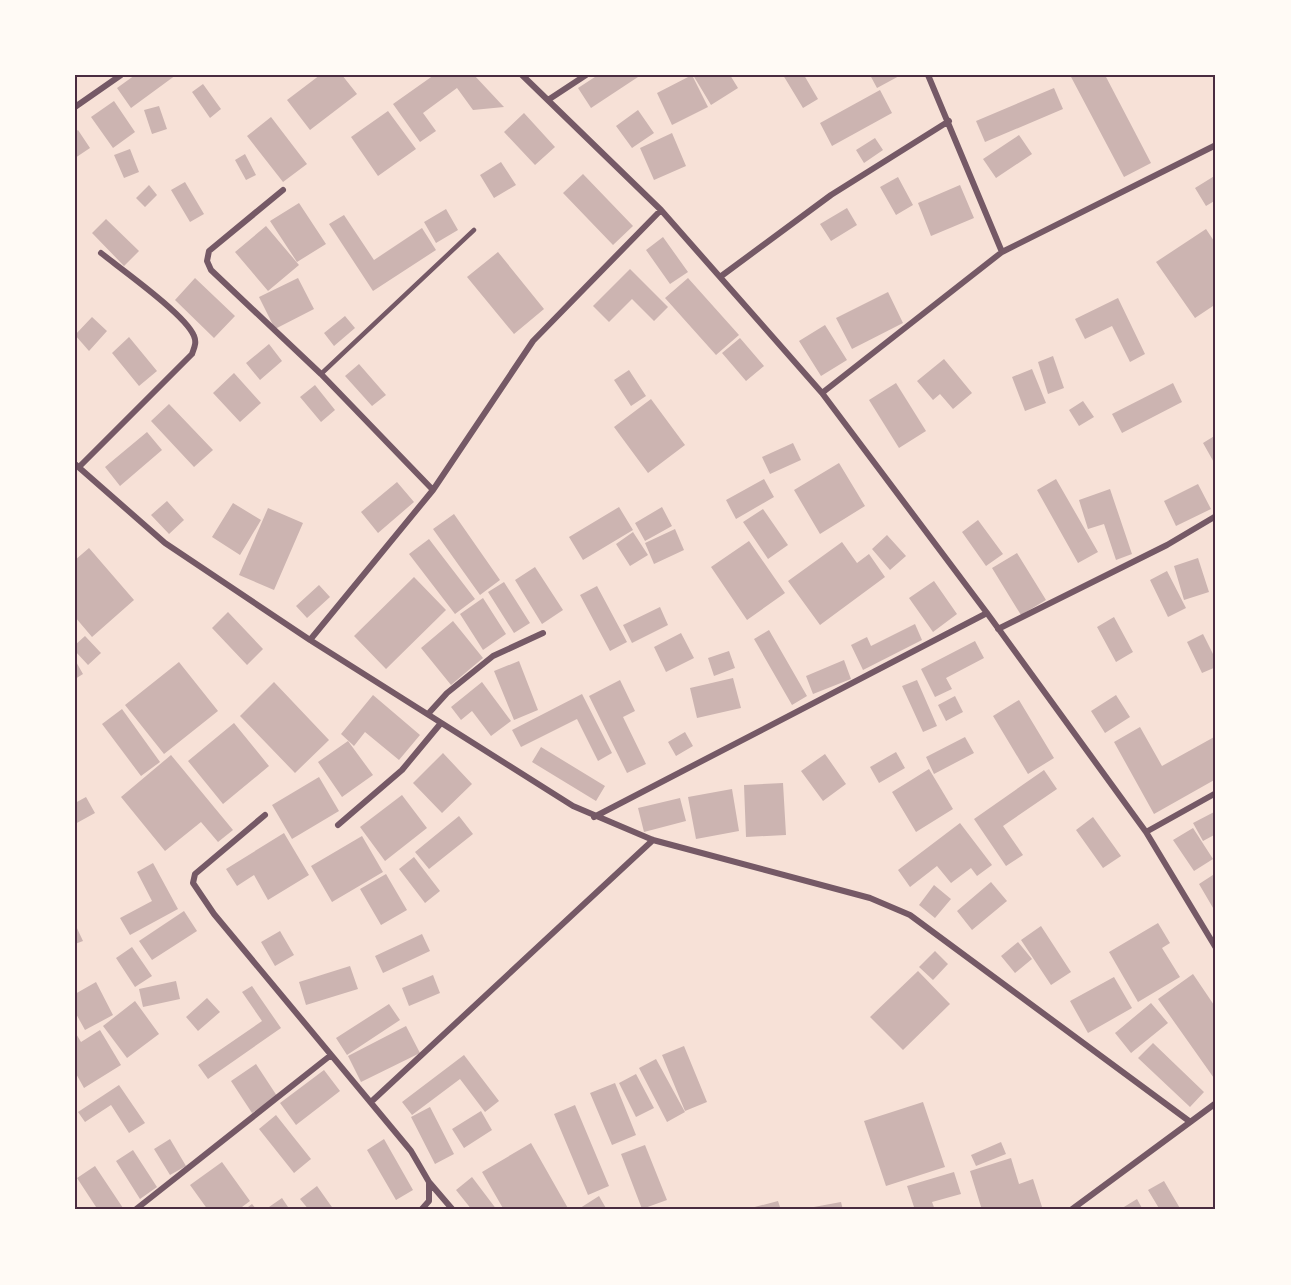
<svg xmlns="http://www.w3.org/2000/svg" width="1291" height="1285" font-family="'DM Sans',sans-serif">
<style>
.building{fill:#ccb4b1}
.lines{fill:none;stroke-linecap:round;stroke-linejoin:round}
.service{stroke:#755966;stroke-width:4.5}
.minor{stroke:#755966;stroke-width:6}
.neatline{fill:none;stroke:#4a2c40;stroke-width:2}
</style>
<rect width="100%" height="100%" fill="#f7e1d7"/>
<path class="building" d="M135 75H176L131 108 117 88Z
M320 75H342L357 94 310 130 287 100Z
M434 75H474L504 107 473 110 457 88 423 113 436 131 420 142 393 104Z
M598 75H641L591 108 578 88Z
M692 75 708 107 672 125 657 93Z
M693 75H730L738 88 711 105Z
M783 75H804L818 99 803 108Z
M870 75H901L877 88Z
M1070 75H1105L1151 163 1124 177Z
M203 84 221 109 210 118 192 92Z
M1054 88 1063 109 985 142 976 121Z
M880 90 892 113 832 146 820 123Z
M114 101 135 132 113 148 91 117Z
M159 106 167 129 152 134 144 110Z
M638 110 654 133 632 148 616 126Z
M388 111 416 149 378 176 351 137Z
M524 113 555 147 535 165 504 132Z
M271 117 307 164 283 182 247 136Z
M78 130 90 148 75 158V132Z
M672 133 686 166 654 180 640 148Z
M1019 135 1032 154 996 178 983 159Z
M875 138 883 150 864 163 856 150Z
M130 149 139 172 124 178 114 155Z
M245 154 256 175 246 180 235 160Z
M501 162 516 185 494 198 480 175Z
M583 174 633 226 613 245 563 193Z
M1216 175V200L1206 206 1195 188Z
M898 177 913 205 896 215 880 187Z
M185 182 204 214 190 222 171 190Z
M149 185 157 195 145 207 136 198Z
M960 185 974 218 931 236 918 203Z
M299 203 326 244 297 262 270 221Z
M847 208 857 225 831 241 820 224Z
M446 209 458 230 436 243 424 222Z
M344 215 374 260 422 228 436 250 373 291 329 224Z
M106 219 139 251 124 266 92 233Z
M266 226 299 265 268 291 235 252Z
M1206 229 1216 244V304L1195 318 1156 262Z
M663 237 688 272 670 284 646 250Z
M498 252 544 309 514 334 467 277Z
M630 269 668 307 654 321 632 299 609 322 593 306Z
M195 278 235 316 214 338 175 300Z
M298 278 314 309 275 329 259 297Z
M688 278 739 335 716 355 665 298Z
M888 292 903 323 852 349 836 318Z
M1118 298 1145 354 1130 362 1112 326 1085 339 1075 319Z
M345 316 355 328 334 346 324 333Z
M92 317 107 331 89 351 75 335Z
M825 325 847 360 821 376 799 341Z
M129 337 157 371 139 386 112 353Z
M740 338 764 366 746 381 722 353Z
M269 344 282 361 260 380 246 363Z
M1053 356 1064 388 1048 394 1038 362Z
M944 359 972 393 953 409 940 394 933 400 917 381Z
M359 364 386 395 372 406 345 376Z
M1032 369 1046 403 1025 411 1012 377Z
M629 370 646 396 631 406 614 380Z
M234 373 261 403 240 422 213 393Z
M896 383 926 431 899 448 869 400Z
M1173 383 1182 402 1122 433 1112 414Z
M315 385 335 410 321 422 300 397Z
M651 399 685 445 648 473 614 427Z
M1083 401 1094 417 1079 426 1069 410Z
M169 404 213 450 194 467 151 421Z
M147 432 162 450 120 486 105 467Z
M1216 435V466L1203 443Z
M793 443 801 460 770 474 762 457Z
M839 463 865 506 820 534 794 490Z
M764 479 774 497 736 519 726 500Z
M1056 479 1098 552 1078 563 1037 490Z
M397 482 414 502 378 533 361 512Z
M1198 484 1211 509 1176 526 1164 501Z
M1110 489 1132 554 1116 560 1104 524 1088 529 1079 500Z
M167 501 184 520 169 534 151 515Z
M233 503 261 520 240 555 212 537Z
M619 507 633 530 583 560 569 537Z
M662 507 672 526 645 541 635 523Z
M268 508 303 523 274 590 239 575Z
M763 509 788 545 768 559 743 522Z
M454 514 500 580 480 595 433 529Z
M978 520 1003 554 986 566 962 532Z
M675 529 684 550 654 564 645 543Z
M633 532 648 555 630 566 616 544Z
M887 535 906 556 890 570 872 549Z
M429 539 475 599 455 614 409 554Z
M749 541 785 593 747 620 711 567Z
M842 542 857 563 869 554 885 577 820 625 788 581Z
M89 548 134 600 92 637 75 617V560Z
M1017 553 1046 600 1021 615 992 568Z
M1198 558 1209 592 1184 600 1174 566Z
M535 567 563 610 542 624 515 580Z
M1167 571 1186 608 1168 617 1150 580Z
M414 577 446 610 386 669 354 636Z
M934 581 957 614 933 632 909 598Z
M504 582 530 623 514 633 488 592Z
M319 585 330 597 307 618 296 606Z
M597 586 627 642 610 651 580 595Z
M483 598 506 634 483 650 460 614Z
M660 607 668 625 632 643 623 625Z
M228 612 263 649 247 665 212 628Z
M1114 617 1133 652 1116 662 1097 627Z
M453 621 483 658 451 685 421 648Z
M915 624 922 640 863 670 851 645 867 637 871 646Z
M769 630 807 696 792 705 754 639Z
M681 633 694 658 666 672 654 647Z
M1203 634 1216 660V667L1202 673 1187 642Z
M85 636 101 653 88 665 75 651V645Z
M975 641 984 658 946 678 952 689 935 697 921 669Z
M729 651 735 668 714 676 708 658Z
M75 660 83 674 75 679Z
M844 660 851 679 813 694 806 676Z
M519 661 538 710 514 720 494 671Z
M179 662 218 711 164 754 125 705Z
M733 678 741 708 697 718 690 688Z
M620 680 635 711 623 717 646 764 627 773 589 696Z
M917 680 937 726 923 732 902 686Z
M274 682 329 740 295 773 240 716Z
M482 682 511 721 491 736 472 711 461 720 451 707Z
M582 694 612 753 598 761 577 719 521 747 512 730Z
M373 695 420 735 399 760 365 732 354 746 341 734Z
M1116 695 1130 717 1105 733 1091 711Z
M955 696 963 712 946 721 938 705Z
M1019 700 1054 758 1028 774 993 716Z
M122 709 160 762 141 776 102 724Z
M234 723 269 766 223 804 188 761Z
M1140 727 1162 766 1216 736V779L1154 814 1114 742Z
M685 732 693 746 676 756 668 742Z
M965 737 974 753 934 774 926 757Z
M348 741 373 775 342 797 318 762Z
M541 747 605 786 596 801 532 762Z
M896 752 905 768 879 783 870 767Z
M443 753 472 784 442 813 413 783Z
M825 754 846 784 823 801 801 771Z
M171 755 233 830 218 842 201 822 165 851 121 797Z
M929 769 953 809 916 832 892 792Z
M1044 770 1057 789 1003 826 1023 855 1006 866 974 819Z
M319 777 339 811 292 839 272 805Z
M783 783 786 835 746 837 744 785Z
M732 789 739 831 696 839 688 797Z
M402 795 427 828 385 861 360 827Z
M86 797 95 813 75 824V803Z
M680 798 686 821 644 832 638 808Z
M1216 811V834L1203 841 1193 823Z
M459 816 473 834 429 869 415 852Z
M1093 817 1121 856 1103 868 1076 830Z
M960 823 992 865 977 876 971 868 951 883 937 866 910 887 898 870Z
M1193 828 1213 859 1194 871 1173 840Z
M284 833 309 875 268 900 254 875 237 886 226 869Z
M362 836 383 872 332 902 311 866Z
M414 857 440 891 425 903 399 869Z
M153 863 178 909 130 935 120 918 152 901 137 872Z
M1216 873V913L1199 884Z
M386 874 407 910 381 925 360 889Z
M991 882 1007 901 972 930 957 911Z
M934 885 951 899 935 918 919 905Z
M184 911 197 931 152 960 139 941Z
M1158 923 1170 943 1162 948 1180 977 1138 1002 1109 952Z
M75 924 83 941 75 944Z
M1041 926 1071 972 1051 985 1021 940Z
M280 931 294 955 275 966 261 942Z
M422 934 430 951 383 973 375 956Z
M1018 942 1032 959 1015 973 1001 956Z
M132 947 152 976 135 987 116 958Z
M935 951 948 964 933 980 919 967Z
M350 966 358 989 306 1005 299 982Z
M918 971 950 1004 903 1050 870 1017Z
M1193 974 1216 1008V1081L1158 999Z
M433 975 440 993 409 1006 402 988Z
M1114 977 1132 1008 1088 1033 1070 1001Z
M176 981 180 999 143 1007 139 989Z
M96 982 113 1015 85 1030 75 1012V994Z
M252 986 281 1028 208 1079 198 1065 262 1021 242 992Z
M207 998 220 1012 198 1031 186 1017Z
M135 1001 159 1034 127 1058 103 1026Z
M1151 1003 1168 1023 1131 1053 1115 1033Z
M389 1004 400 1020 347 1055 336 1038Z
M406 1026 420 1053 361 1082 348 1056Z
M100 1030 121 1065 84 1088 75 1072V1032L81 1042Z
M1153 1043 1204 1092 1190 1107 1138 1058Z
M684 1046 707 1102 685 1111 662 1055Z
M464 1055 499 1101 485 1112 460 1079 412 1115 402 1102Z
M656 1059 685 1112 667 1122 639 1068Z
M256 1064 277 1096 252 1113 231 1081Z
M324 1070 340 1091 296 1125 280 1103Z
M636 1074 654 1108 636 1117 619 1083Z
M615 1083 636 1135 612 1145 590 1093Z
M119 1085 145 1123 129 1133 111 1105 85 1122 78 1112Z
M923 1102 945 1167 886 1186 864 1121Z
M575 1105 609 1186 588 1195 554 1114Z
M430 1107 454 1154 435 1164 411 1117Z
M481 1111 492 1130 464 1148 452 1129Z
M276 1115 311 1159 294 1173 259 1129Z
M170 1139 186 1166 170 1175 154 1149Z
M384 1139 413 1190 396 1200 367 1150Z
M1001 1142 1006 1154 976 1166 971 1155Z
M531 1143 569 1210H504L482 1172Z
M645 1145 667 1200 642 1209 621 1154Z
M133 1150 157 1187 140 1199 116 1161Z
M1011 1158 1019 1184 1033 1179 1043 1210H982L970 1171Z
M222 1162 250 1201 238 1210H208L190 1185Z
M95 1166 123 1208 120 1210H98L77 1178Z
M954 1172 961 1194 932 1202 935 1210H915L907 1186Z
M472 1177 497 1210H472L456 1190Z
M1164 1181 1181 1210H1160L1148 1190Z
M317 1186 334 1210H309L300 1199Z
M599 1196 607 1210H577Z
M282 1198 290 1210H271L269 1207Z
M1137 1199 1143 1210H1119Z
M778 1201 781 1210H747V1209Z
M841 1202 843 1210H803V1209Z
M252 1204 257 1210H244Z"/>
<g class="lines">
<path class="service" d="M321 374 474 230"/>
<path class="minor" d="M522 75 661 210 822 393 987 613 1146 832 1216 948
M928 75 1002 252
M548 100 586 75
M75 107 121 75
M283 190 209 251 207 261 211 270 321 374 433 490
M720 277 831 195 949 121
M822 393 1002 252 1216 145
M75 464 165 543 310 640 573 806 653 840 870 898 910 915 1189 1121
M79 467 192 354C194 348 197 343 194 336 186 315 121 269 101 253
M998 629 1167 545 1216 516
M310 640 433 490 533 341 661 210
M428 714 447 693 493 656 543 633
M265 815 195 874 193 883 214 914 411 1151 429 1182V1201L421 1210
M594 817 987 613
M338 825 402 770 441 723
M1146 832 1216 793
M371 1102 653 840
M429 1182 453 1210
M135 1210 331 1055
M1071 1210 1216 1103"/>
</g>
<rect width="1291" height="1285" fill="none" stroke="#fffaf5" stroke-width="153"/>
<rect x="76" y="76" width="1138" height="1132" class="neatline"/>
</svg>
